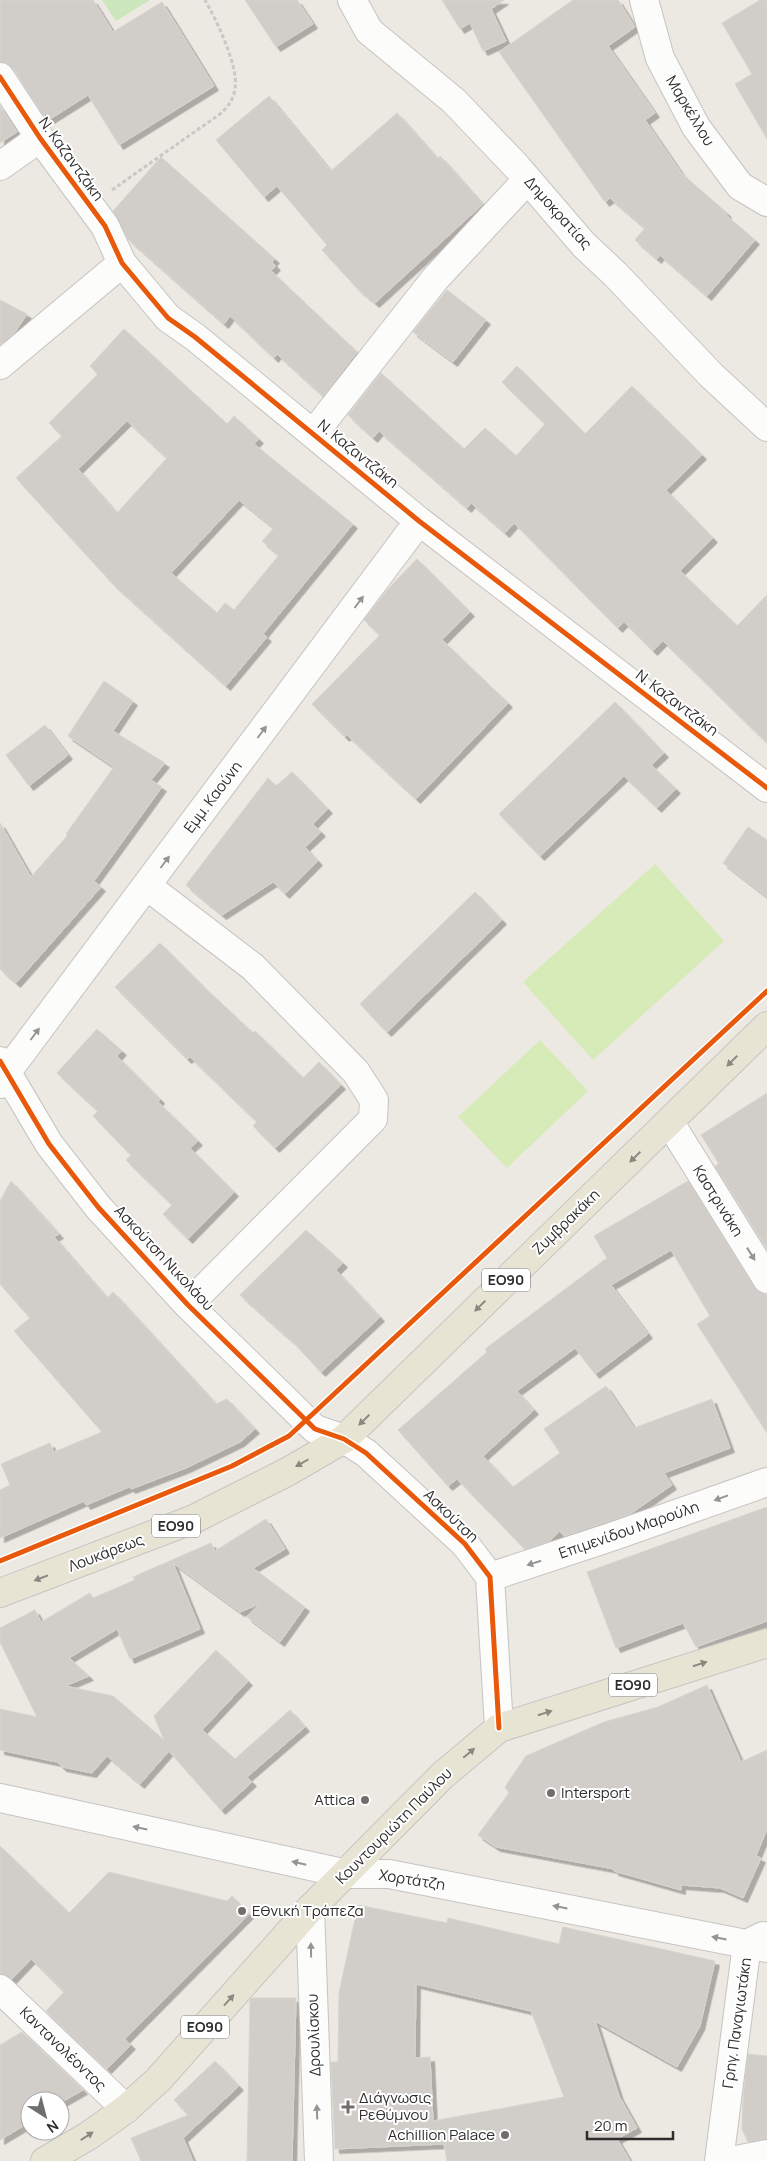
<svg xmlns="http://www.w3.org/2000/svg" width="767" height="2161" font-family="Manrope,sans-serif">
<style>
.green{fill:#cce7bb}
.pitch{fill:#d7ebb8}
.building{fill:#d1cec9;stroke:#d7d4ce;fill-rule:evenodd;filter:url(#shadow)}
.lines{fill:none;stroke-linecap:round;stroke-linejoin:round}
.minor-casing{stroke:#c5c4c3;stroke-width:30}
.major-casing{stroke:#c6c5c3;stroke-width:30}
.path{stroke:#c8c8c8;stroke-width:3;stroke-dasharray:4 2.5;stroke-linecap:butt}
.minor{stroke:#fcfcfb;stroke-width:28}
.major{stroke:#e8e4d4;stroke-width:28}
.cycleway-casing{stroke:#fff;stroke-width:8}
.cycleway{stroke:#e8590c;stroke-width:5}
.oneway{fill:#949494}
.oneway2{fill:#8a8880}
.poi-dot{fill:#706e6c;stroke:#fff;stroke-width:2}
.labels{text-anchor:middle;stroke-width:4;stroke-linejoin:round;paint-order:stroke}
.shield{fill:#fff;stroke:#6c6c6c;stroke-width:1}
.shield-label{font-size:14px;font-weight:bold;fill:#2d2d2d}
.street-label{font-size:15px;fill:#2d2d2d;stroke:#fff}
.poi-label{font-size:15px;fill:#2d2d2d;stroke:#fff;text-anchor:start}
</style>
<defs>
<filter id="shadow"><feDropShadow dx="4.5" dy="4.5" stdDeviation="0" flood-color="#0004"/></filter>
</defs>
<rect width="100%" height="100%" fill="#ece8e2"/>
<path class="green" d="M102 0H150L116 21Z"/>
<path class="pitch" d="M655 864 724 941 593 1060 523 982Z
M540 1040 588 1091 507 1168 458 1117Z"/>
<path class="building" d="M0 0H93L113 32 162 2 214 86 119 145 88 95 50 119 46 113 43 115 13 68 7 63 0 62Z
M245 0H297L313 24 276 47Z
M442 0H504L491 9 506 41 483 51 470 23 460 29Z
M573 0H618L635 27 608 46 655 113 645 120 682 174 727 213 726 215 755 240 707 296 660 255 657 259 635 240 645 228 610 198 605 202 499 52Z
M760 0H767V139L735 84 752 74 722 23Z
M269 96 331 171 397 113 438 159 440 156 483 204 375 303 357 288 322 250 327 245 277 186 264 197 216 140Z
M0 106 17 132 0 143Z
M161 157 275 259 272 262 276 266 271 271 357 352 323 396 277 354 274 358 230 316 224 324 128 239 113 211Z
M447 290 486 320 453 362 413 332Z
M0 300 27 314 15 332 0 345Z
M124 329 227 424 234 416 259 439 254 444 353 524 263 634 267 637 226 686 113 584 16 478 62 436 49 423 98 374 90 366ZM127 421 167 458 117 513 78 469ZM239 500 274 528 262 541 279 555 234 610 225 603 217 613 171 573Z
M517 366 585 434 632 386 702 455 666 490 713 538 680 571 737 626 767 595V743L663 641 653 651 624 622 618 628 514 523 505 533 471 503 467 508 379 431 373 438 348 415 381 373 464 449 485 428 516 456 545 424 502 382Z
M417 559 470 612 442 640 508 703 416 799 347 735 345 737 312 704 380 635 364 620 388 589Z
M104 681 133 701 113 731 165 763 151 780 162 787 94 881 101 887 16 983 0 969V823L31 877 68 835 66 834 114 767 68 736Z
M615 702 664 753 651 765 676 789 657 808 624 776 540 856 499 814Z
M45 725 68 755 29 786 6 755Z
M292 772 328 809 313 824 321 832 305 847 318 861 285 894 273 882 222 915 186 885 268 778 276 786Z
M748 827 767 840V897L723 863Z
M475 892 502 920 387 1032 360 1004Z
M160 943 205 988 253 1033 255 1031 303 1078 319 1062 341 1085 275 1148 253 1126 257 1122 190 1057 187 1059 115 987Z
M97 1029 122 1051 117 1056 160 1099 158 1102 198 1141 190 1148 234 1192 188 1239 163 1214 172 1205 126 1160 131 1155 93 1116 98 1111 57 1073Z
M767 1093V1249L715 1166 719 1164 701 1135Z
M11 1181 59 1234 54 1237 107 1298 113 1292 216 1404 227 1399 255 1429 240 1442 186 1468 131 1489 129 1487 86 1505 84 1501 0 1538V1490L10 1485 1 1464 50 1443 54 1452 102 1432 14 1331 30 1318 0 1284V1201Z
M688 1181 754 1287 759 1292 767 1295V1433L697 1324 710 1316 671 1250 611 1285 648 1334 595 1374 575 1348 517 1391 534 1410 483 1456 513 1487 560 1453 544 1429 606 1386 634 1428 712 1399 730 1448 664 1473 672 1485 630 1514 564 1536 560 1531 550 1541 525 1549 457 1479 448 1486 398 1430 487 1352 485 1349 607 1258 594 1236Z
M306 1230 343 1263 336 1270 380 1317 321 1372 293 1342 240 1295Z
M767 1507V1621L696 1647 683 1623 616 1648 587 1572Z
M266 1519 285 1549 253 1568 305 1607 280 1642 247 1617 259 1604 240 1612 173 1563 200 1629 130 1659 117 1629 69 1658 89 1676 65 1686 113 1696 164 1740 154 1716 216 1650 248 1681 202 1730 235 1759 290 1710 305 1727 247 1777 252 1782 221 1810 169 1751 140 1784 107 1756 92 1773 62 1767 57 1762 0 1750V1709L37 1717 0 1642V1628L35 1610 41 1622 90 1593 93 1598 135 1580 133 1577 211 1543 215 1551Z
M707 1685 741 1762 767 1750V1829L756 1856 761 1858 743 1898 720 1888 681 1885V1890L614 1871V1869L496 1847 478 1835 509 1793 505 1787 526 1756 604 1722 658 1707Z
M0 1846 69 1913 109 1872 227 1901 232 1896 249 1914 125 2039 131 2045 107 2069 46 2011 64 1992 31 1959 12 1979 0 1974Z
M358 1905 447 1923 448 1918 559 1944 563 1927 715 1961 700 2026 677 2067 595 2021 619 2096 637 2128 617 2139 630 2161H447L444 2144 335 2149 331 2062H338L339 1993ZM416 1984 531 2011 564 2097 433 2121 430 2057 415 2058Z
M252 1998H296L292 2161H247L250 2000Z
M22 2032 83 2090 60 2103V2101H30V2122L0 2140V2045Z
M748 2054 767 2056V2138L748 2142 742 2129 743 2100Z
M215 2061 239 2086 183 2138 193 2161H141L131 2138 188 2115 174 2100Z"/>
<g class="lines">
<defs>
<path id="minor" d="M352 0 369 31 454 101 517 167 584 245 615 274 711 375 767 427
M644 0 660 58 696 127 740 186 767 202
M0 77 40 138 105 226 122 263 168 318 195 337 419 521 767 788
M0 166 40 138
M0 365 122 263
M313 434 435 279 527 180
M147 886 253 967 356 1072 374 1100 373 1119 188 1305
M0 1061 49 1144 98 1207 188 1305 315 1429 344 1439 366 1453 465 1544 490 1577 499 1728
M0 1084 6 1073 419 521
M670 1123 767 1279
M490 1577 611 1537 767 1482
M0 1798 347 1874H389L767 1948
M310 1909 319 2161
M0 1989 126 2109
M719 2161 747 1944 763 1936
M731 2161 767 2154"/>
<path id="major" d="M0 1593 194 1519 289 1471 344 1439 767 1026
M45 2161 88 2136 126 2109 158 2080 310 1909 443 1775 499 1728 767 1643"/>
</defs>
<use href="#minor" class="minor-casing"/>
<use href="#major" class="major-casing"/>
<path class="path" d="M112 190 220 114C228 107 234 99 235 88 239 67 216 19 205 0"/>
<use href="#minor" class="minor"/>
<use href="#major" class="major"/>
<defs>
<path id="cycleway" d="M0 77 40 138 105 226 122 263 168 318 195 337 419 521 767 788
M0 1061 49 1144 98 1207 188 1305 315 1429 344 1439 366 1453 465 1544 490 1577 499 1728
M0 1561 232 1466 289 1436 767 991"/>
</defs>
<use href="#cycleway" class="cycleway-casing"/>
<use href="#cycleway" class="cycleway"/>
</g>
<defs><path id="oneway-solid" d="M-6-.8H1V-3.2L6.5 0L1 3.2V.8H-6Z" transform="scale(1.25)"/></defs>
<g class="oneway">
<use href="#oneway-solid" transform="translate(359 602) rotate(-53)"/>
<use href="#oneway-solid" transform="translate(262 732) rotate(-53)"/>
<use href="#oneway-solid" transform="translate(165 862) rotate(-53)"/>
<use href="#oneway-solid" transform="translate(35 1034) rotate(-53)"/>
<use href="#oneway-solid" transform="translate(751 1254) rotate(58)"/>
<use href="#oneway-solid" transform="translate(721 1498) rotate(160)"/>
<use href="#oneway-solid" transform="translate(534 1563) rotate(162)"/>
<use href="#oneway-solid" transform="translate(140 1828) rotate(-168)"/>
<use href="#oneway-solid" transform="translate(299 1863) rotate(-167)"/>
<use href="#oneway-solid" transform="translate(560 1907) rotate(-169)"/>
<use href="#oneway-solid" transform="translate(719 1938) rotate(-169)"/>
<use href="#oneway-solid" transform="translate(311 1950) rotate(-91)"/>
<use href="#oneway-solid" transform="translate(317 2112) rotate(-92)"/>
</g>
<g class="oneway2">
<use href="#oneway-solid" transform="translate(732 1061) rotate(135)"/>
<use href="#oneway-solid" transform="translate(635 1157) rotate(136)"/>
<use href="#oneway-solid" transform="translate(480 1306) rotate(136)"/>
<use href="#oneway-solid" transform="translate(364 1420) rotate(136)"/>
<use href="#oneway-solid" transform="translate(302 1463) rotate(150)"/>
<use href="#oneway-solid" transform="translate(41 1578) rotate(159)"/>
<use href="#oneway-solid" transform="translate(700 1664) rotate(-18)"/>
<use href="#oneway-solid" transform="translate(545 1713) rotate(-18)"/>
<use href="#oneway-solid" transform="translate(469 1753) rotate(-40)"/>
<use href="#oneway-solid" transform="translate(229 2000) rotate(-48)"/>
<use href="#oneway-solid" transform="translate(87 2136) rotate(-33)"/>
</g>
<g class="poi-dot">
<circle cx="551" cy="1793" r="5"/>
<circle cx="365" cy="1800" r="5"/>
<circle cx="242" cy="1911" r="5"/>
<path d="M345.5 2099.5h5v5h5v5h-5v5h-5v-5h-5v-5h5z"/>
<circle cx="505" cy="2135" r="5"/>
</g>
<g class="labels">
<g class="shield">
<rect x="482" y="1268.5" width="48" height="23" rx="4"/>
<rect x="152" y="1514.5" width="48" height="23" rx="4"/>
<rect x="609" y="1673.5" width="48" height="23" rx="4"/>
<rect x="181" y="2015.5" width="48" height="23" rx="4"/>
</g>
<g class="shield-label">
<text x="506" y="1285">ΕΟ90</text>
<text x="176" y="1531">ΕΟ90</text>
<text x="633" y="1690">ΕΟ90</text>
<text x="205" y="2032">ΕΟ90</text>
</g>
<g class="street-label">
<text transform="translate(690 111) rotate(59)" y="5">Μαρκέλλου</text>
<text transform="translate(71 159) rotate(54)" y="5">Ν. Καζαντζάκη</text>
<text transform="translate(558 213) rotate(48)" y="5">Δημοκρατίας</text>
<text transform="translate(358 454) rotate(39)" y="5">Ν. Καζαντζάκη</text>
<text transform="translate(677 703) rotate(37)" y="5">Ν. Καζαντζάκη</text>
<text transform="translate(213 797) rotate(-53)" y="5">Εμμ. Καούνη</text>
<text transform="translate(718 1201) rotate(58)" y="5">Καστρινάκη</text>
<text transform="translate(566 1222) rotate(-44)" y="5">Ζυμβρακάκη</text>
<text transform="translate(164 1258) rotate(47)" y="5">Ασκούτση Νικολάου</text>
<text transform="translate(451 1516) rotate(44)" y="5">Ασκούτση</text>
<text transform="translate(629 1530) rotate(-19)" y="5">Επιμενίδου Μαρούλη</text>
<text transform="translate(106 1553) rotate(-21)" y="5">Λουκάρεως</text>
<text transform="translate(394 1826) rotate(-45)" y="5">Κουντουριώτη Παύλου</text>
<text transform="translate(412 1880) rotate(9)" y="5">Χορτάτζη</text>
<text transform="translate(737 2023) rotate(-82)" y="5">Γρηγ. Παναγιωτάκη</text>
<text transform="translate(314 2035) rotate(-92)" y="5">Δρουλίσκου</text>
<text transform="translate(63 2049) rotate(44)" y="5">Καντανολέοντος</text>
</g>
<g class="poi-label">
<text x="561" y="1798">Intersport</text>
<text x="355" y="1805" text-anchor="end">Attica</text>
<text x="252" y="1916">Εθνική Τράπεζα</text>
<text x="359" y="2103">Διάγνωσις<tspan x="359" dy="17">Ρεθύμνου</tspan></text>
<text x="495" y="2140" text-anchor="end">Achillion Palace</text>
</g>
</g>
<g transform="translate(45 2116) rotate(144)"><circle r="24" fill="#ffffff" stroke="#ababab"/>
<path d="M0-4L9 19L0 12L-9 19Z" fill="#706e6c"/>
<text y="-8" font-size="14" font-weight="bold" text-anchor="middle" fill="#2d2d2d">N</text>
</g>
<path d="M587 2131v8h86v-8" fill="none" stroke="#2d2d2d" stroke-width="2.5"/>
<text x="594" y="2131" font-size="15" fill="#2d2d2d" stroke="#ffffff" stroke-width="4" paint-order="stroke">20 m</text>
</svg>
